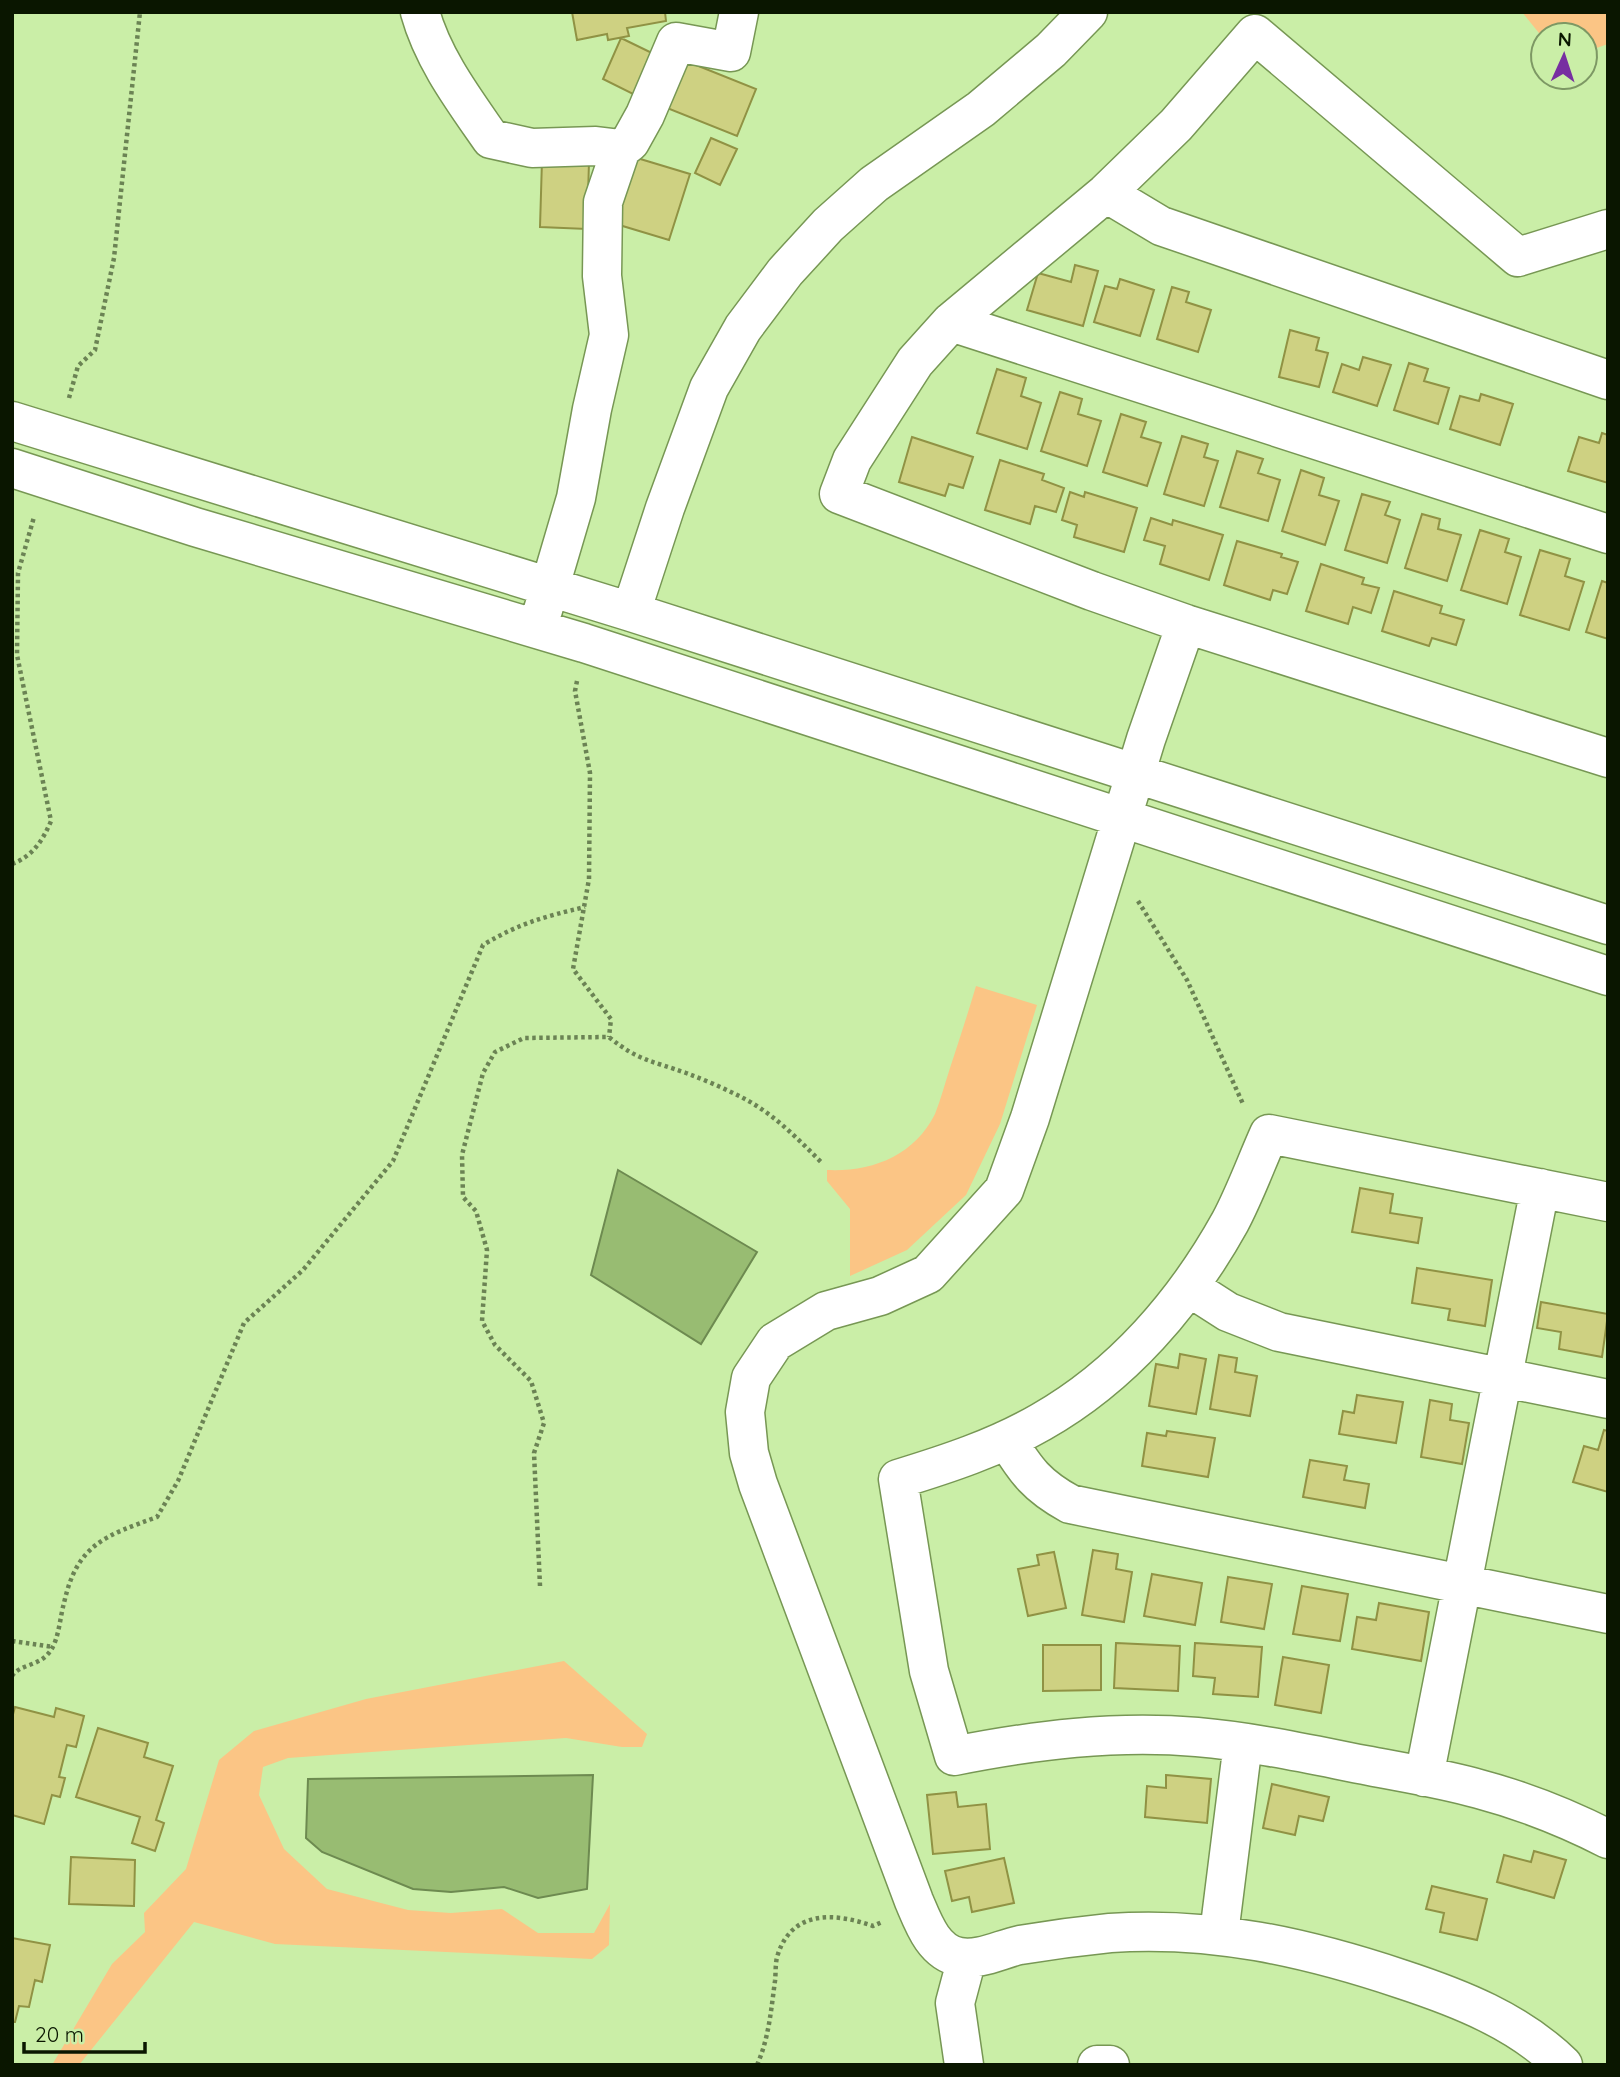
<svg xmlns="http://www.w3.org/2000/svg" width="1620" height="2077" font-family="Quicksand,sans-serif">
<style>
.green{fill:#fbc585}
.water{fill:#98bc72;stroke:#6d8a50;stroke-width:2}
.building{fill:#ced182;stroke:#909244;stroke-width:2}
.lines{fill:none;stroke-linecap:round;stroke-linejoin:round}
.minor-casing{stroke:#779754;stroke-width:41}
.path{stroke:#6b8354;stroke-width:4.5;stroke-dasharray:3.5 3.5;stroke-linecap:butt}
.minor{stroke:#fff;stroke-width:38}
</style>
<rect width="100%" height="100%" fill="#caeea7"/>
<path class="green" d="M1522 12H1608V44L1585 52V35H1543V38Z
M976 986 1037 1005 1000 1124 966 1195 907 1250 850 1276V1209L827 1181V1170C872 1172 914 1156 935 1114 941 1099 945 1083 950 1068 959 1041 968 1013 976 986Z
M564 1661 647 1734 642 1747H622L566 1738 288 1758 263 1767 259 1795 284 1849 327 1889 408 1910 451 1913 502 1909 538 1933H594L610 1904 609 1945 592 1959 275 1944 194 1922 79 2065H52L112 1964 145 1932 144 1913 186 1869 219 1760 254 1731 366 1699Z"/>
<path class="water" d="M618 1170 757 1252 701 1344 591 1275Z
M593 1775 587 1889 538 1898 504 1887 451 1892 413 1889 322 1852 306 1838 308 1779Z"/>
<path class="building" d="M572 12H665L666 21 627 28 629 36 608 40 607 34 577 40Z
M621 38 654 54 635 95 603 79Z
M686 61 756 89 737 136 667 108Z
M711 138 737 149 720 185 695 173Z
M637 158 690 174 669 240 616 224Z
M542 160 589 162 587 229 540 227Z
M1075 265 1098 271 1083 326 1027 310 1038 273 1071 282Z
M1120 279 1154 290 1140 336 1094 322 1105 286 1117 289Z
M1172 287 1189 292 1186 302 1211 310 1198 352 1157 339Z
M1290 330 1319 338 1316 350 1328 353 1319 387 1279 377Z
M1363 357 1391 365 1377 406 1333 392 1342 364 1359 370Z
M1409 363 1428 369 1424 381 1449 388 1438 424 1394 410Z
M997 369 1026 378 1021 396 1041 403 1027 449 977 433Z
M1060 392 1082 399 1078 414 1101 421 1087 466 1041 451Z
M1481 394 1513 404 1500 445 1450 429 1460 396 1479 401Z
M1121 414 1146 422 1141 437 1161 443 1147 486 1103 472Z
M1602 433 1608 435V483L1568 471 1579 437 1599 443Z
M1182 436 1208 444 1204 457 1218 461 1204 506 1164 494Z
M912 437 973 457 963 488 949 484 945 496 899 482Z
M1237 451 1263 459 1258 473 1280 480 1268 521 1220 507Z
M1000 460 1044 474 1042 480 1064 488 1056 512 1035 506 1030 524 985 510Z
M1301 470 1324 478 1319 495 1339 501 1325 545 1282 531Z
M1070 492 1084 497 1085 492 1137 508 1124 552 1074 537 1077 525 1062 520Z
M1362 494 1390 502 1385 515 1400 520 1387 563 1345 550Z
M1422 514 1440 519 1438 529 1461 535 1447 581 1405 568Z
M1151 518 1172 525 1173 520 1223 535 1209 580 1160 564 1165 546 1144 540Z
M1480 530 1509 539 1505 552 1521 557 1507 604 1461 590Z
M1237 541 1282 554 1281 557 1298 562 1287 594 1273 590 1270 600 1224 585Z
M1540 550 1570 559 1565 576 1584 582 1569 630 1520 615Z
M1321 564 1364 578 1362 584 1379 588 1371 613 1353 607 1348 624 1306 611Z
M1602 581 1608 583V639L1586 632Z
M1394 591 1442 606 1440 613 1464 620 1456 645 1432 638 1429 646 1382 631Z
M1360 1188 1393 1194 1390 1213 1422 1218 1418 1243 1352 1232Z
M1417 1268 1492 1280 1485 1326 1448 1320 1450 1309 1412 1303Z
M1541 1302 1608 1314 1602 1357 1559 1349 1561 1332 1537 1328Z
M1180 1354 1206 1359 1196 1414 1149 1406 1156 1364 1178 1368Z
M1219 1355 1237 1358 1235 1372 1257 1376 1250 1416 1210 1409Z
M1357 1395 1403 1402 1396 1443 1339 1434 1343 1411 1354 1413Z
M1430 1400 1452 1404 1450 1420 1469 1423 1462 1464 1421 1457Z
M1604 1430 1608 1431V1492L1573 1482 1584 1446 1598 1450Z
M1167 1431 1215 1438 1208 1477 1142 1466 1147 1433 1166 1436Z
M1310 1460 1347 1466 1344 1480 1369 1484 1365 1508 1303 1497Z
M1093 1550 1118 1554 1116 1569 1132 1572 1124 1622 1082 1615Z
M1054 1552 1066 1608 1028 1616 1018 1569 1039 1565 1037 1555Z
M1152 1574 1202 1583 1195 1625 1144 1616Z
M1228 1577 1272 1584 1264 1629 1221 1622Z
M1302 1586 1348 1594 1340 1641 1293 1634Z
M1379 1603 1429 1612 1421 1661 1352 1649 1357 1617 1376 1620Z
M1116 1643 1180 1646 1178 1691 1114 1688Z
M1195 1643 1262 1647 1258 1697 1213 1694 1215 1678 1193 1676Z
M1043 1645H1101V1690L1043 1691Z
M1283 1657 1329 1665 1321 1713 1275 1705Z
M15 1707 54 1717 56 1708 84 1716 76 1747 67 1745 59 1777 65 1778 60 1797 52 1795 44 1824 12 1815V1718Z
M98 1728 148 1743 144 1757 173 1766 156 1820 164 1823 155 1851 132 1843 140 1817 76 1797Z
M1166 1775 1211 1779 1207 1823 1145 1817 1147 1786 1166 1788Z
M1272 1784 1329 1797 1323 1821 1299 1816 1295 1835 1263 1828Z
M956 1792 958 1807 986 1804 990 1849 933 1854 927 1795Z
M1534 1851 1566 1860 1554 1898 1497 1882 1504 1855 1531 1862Z
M71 1857 135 1860 134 1906 69 1904Z
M1004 1858 1014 1903 972 1912 969 1897 952 1901 945 1871Z
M1432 1886 1487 1899 1477 1940 1440 1932 1444 1913 1426 1909Z
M12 1938 50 1945 42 1982 35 1980 29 2007 19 2006 15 2022H12Z"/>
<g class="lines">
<defs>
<path id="minor" d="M420 12C433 59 464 100 491 139L532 148 596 146 621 149
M1106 193 1161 226 1608 380
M1608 229 1518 257 1255 34 1176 125 1106 193 951 322 915 362 852 460 839 494 1092 591 1186 624 1608 758
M951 322 1608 534
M12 421 631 612 1608 925
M12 468 195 527 584 643 1608 976
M543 610 576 498 592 409 609 335 602 276 603 202 621 149 630 142 645 115 676 42 731 52 739 12
M631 612 665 508 709 388 743 328 785 272 828 225 874 184 981 109 1051 50 1088 12
M1186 624 1146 739 1030 1118 1004 1190 928 1274 880 1296 826 1311 775 1342 751 1378 745 1412 749 1453 758 1484 914 1901C923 1922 933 1952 959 1957 979 1961 1001 1949 1020 1945 1050 1940 1080 1936 1110 1933 1211 1926 1305 1947 1401 1979 1459 1998 1518 2021 1563 2065
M1608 1202 1269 1134C1256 1163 1245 1194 1230 1222 1185 1303 1122 1376 1041 1422 996 1448 947 1464 898 1479L929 1671 954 1756C1035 1740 1115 1730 1197 1737 1255 1742 1313 1755 1370 1766 1406 1773 1444 1779 1479 1789 1524 1801 1567 1818 1608 1839
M1189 1287 1228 1312 1279 1332 1608 1399
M1007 1440C1026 1471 1037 1486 1070 1504L1608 1614
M1424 1777 1540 1188
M1219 1934 1243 1743
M964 2065 955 2003 967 1958
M1097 2065H1110"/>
</defs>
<use href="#minor" class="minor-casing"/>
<path class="path" d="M69 398 78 366 95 350 114 258 140 12
M577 681 575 691 590 773 589 879 573 969 611 1019 609 1037
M12 864C33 856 43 840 51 821L17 655 18 573 34 517
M1138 901 1187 980 1243 1104
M540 1586 534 1453 544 1423 531 1381 495 1345 482 1321 487 1250 476 1211 463 1197 462 1155 483 1073 495 1052 524 1038 609 1037C638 1061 653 1061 686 1073 705 1080 726 1089 745 1099 775 1115 799 1140 823 1164
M12 1641 53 1647
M12 1676C21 1663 40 1667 51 1650 59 1638 60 1617 64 1603 77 1544 105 1536 157 1517L178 1481 244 1323 303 1270 393 1161 483 945C520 923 543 917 585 907
M757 2065C769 2038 771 2010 775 1981 776 1972 775 1962 778 1954 793 1909 836 1913 873 1926L882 1922"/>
<use href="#minor" class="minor"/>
</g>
<rect width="1620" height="2077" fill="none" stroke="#0a1600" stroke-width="28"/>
<g transform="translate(1564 56) rotate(3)"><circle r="33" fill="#caeea7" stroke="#7d9864" stroke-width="2"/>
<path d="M0-5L12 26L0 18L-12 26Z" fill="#772ea1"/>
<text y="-10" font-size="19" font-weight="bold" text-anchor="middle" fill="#0a1600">N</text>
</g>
<path d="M24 2042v10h121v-10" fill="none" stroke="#0a1600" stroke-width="3.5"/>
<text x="35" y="2042" font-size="21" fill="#0a1600" stroke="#caeea7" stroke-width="5" paint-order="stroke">20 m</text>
</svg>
